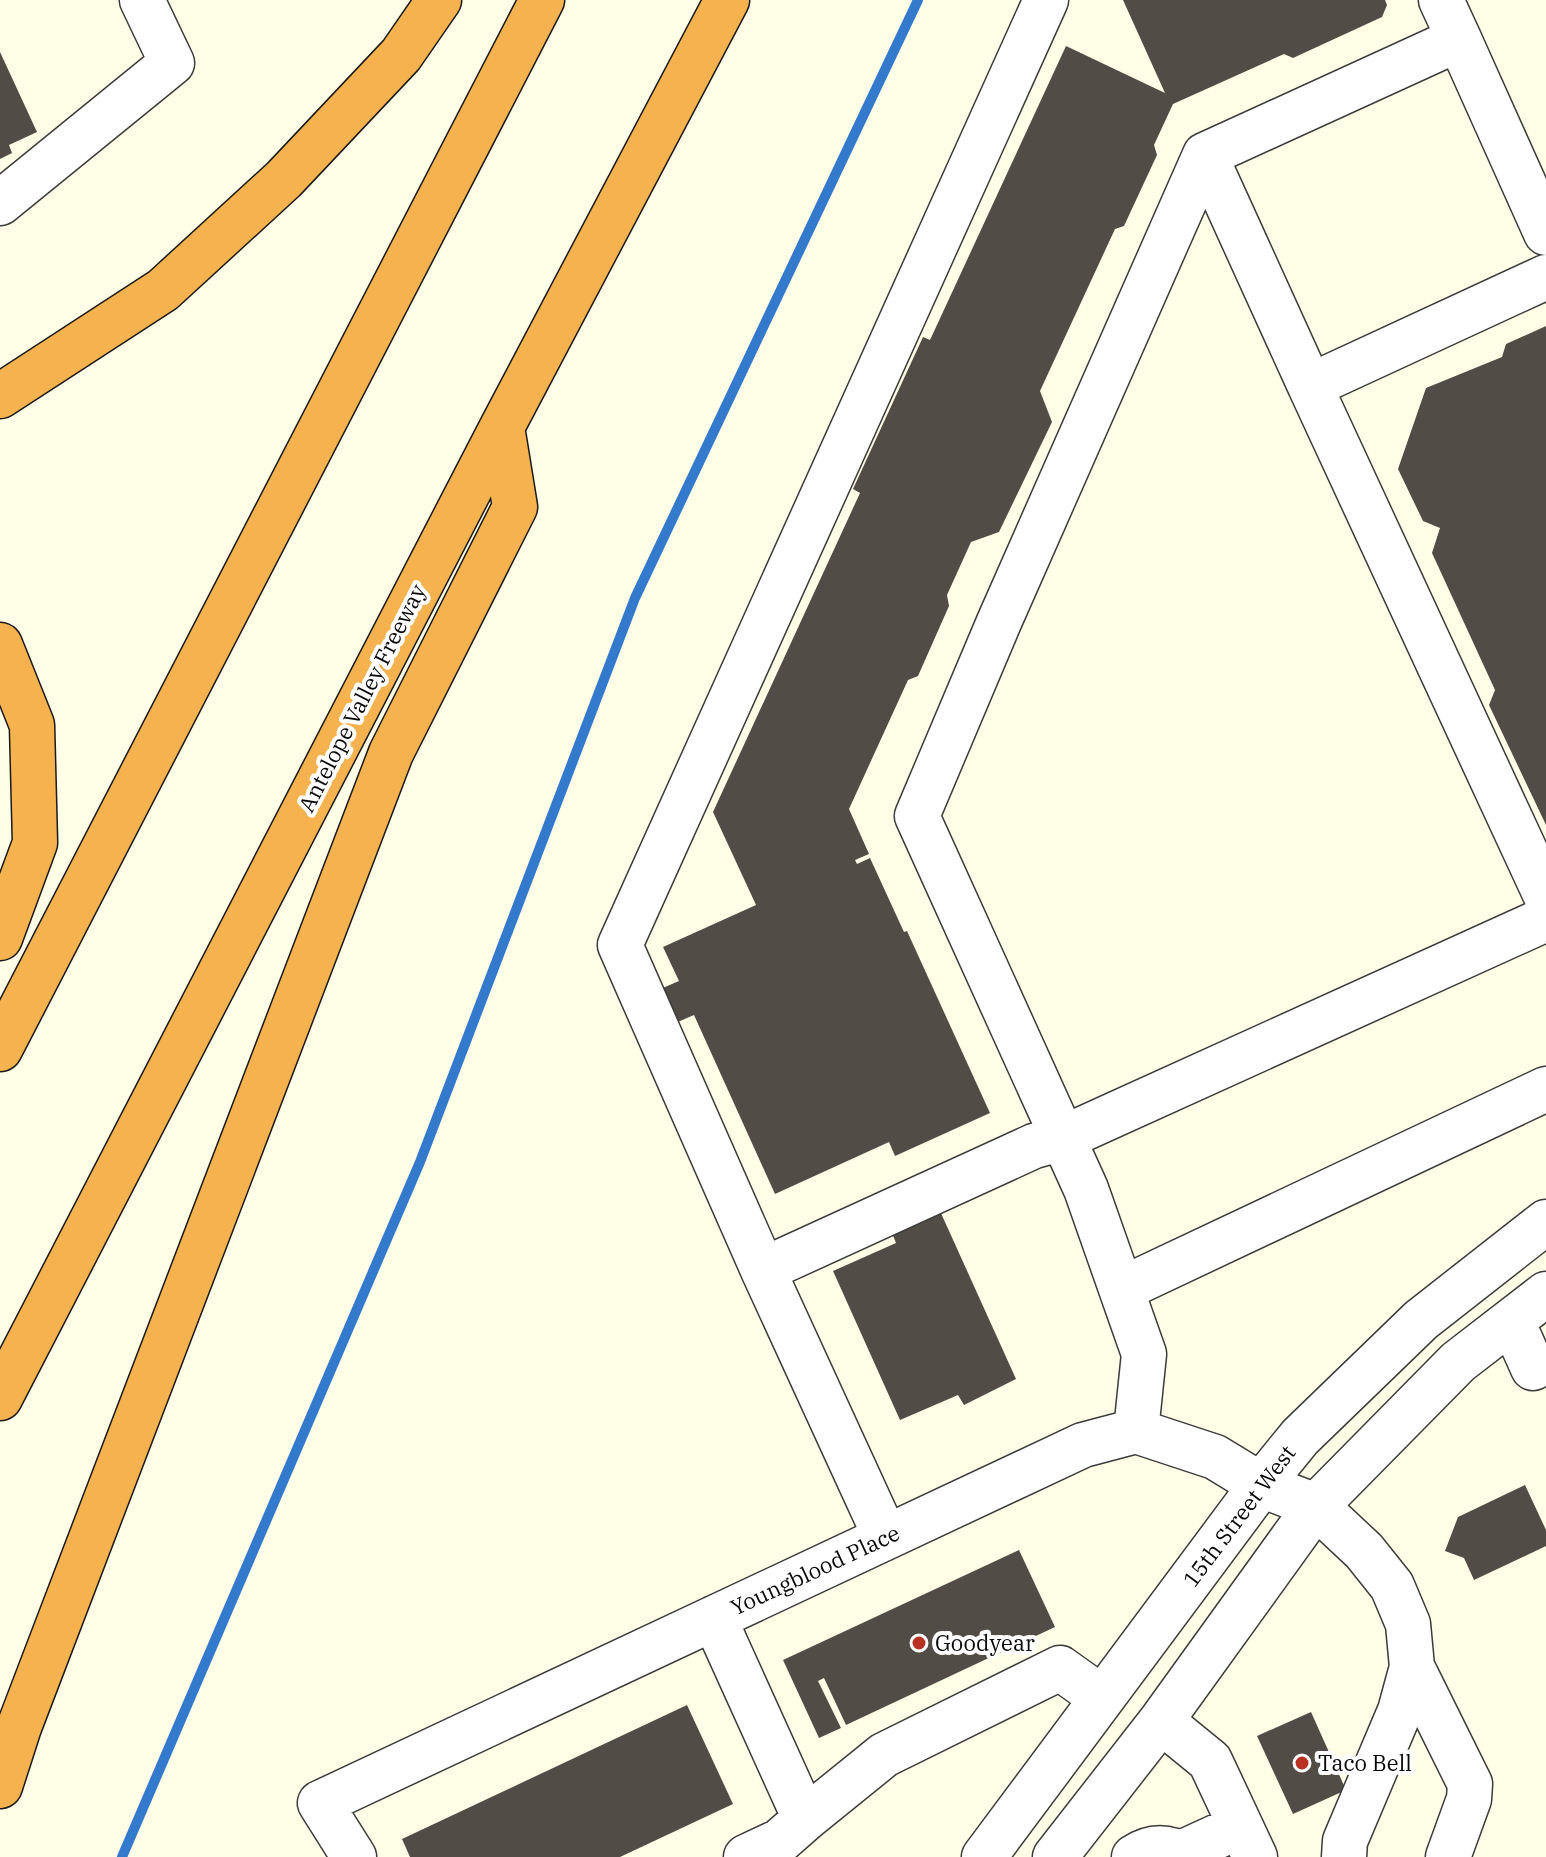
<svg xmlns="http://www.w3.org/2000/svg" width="1546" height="1857" font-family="'IBM Plex Serif',serif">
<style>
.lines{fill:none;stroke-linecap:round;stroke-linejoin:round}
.stream{stroke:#3379cc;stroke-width:10}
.building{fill:#524c46}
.minor-casing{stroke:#3c3c3c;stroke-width:47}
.highway-casing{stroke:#1a1a1a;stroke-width:47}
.minor{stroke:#fff;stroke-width:44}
.highway{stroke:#f5b24e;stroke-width:44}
.poi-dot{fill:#b83123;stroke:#fff;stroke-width:3}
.labels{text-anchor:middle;stroke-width:8;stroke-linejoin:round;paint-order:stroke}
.street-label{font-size:22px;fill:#090909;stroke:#fff}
.poi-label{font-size:22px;fill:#090909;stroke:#fff;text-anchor:start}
</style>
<rect width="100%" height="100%" fill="#fffee6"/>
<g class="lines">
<path class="stream" d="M122 1857 420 1162 635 598 918 0"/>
</g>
<path class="building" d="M1123 0H1385L1387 5 1382 17 1293 58 1284 54 1173 104 1154 145 1157 155 1124 226 1115 229 1040 391 1052 422 999 532 971 542 947 595 949 606 918 676 908 680 849 809 869 854 855 860 857 864 870 858 904 932 907 931 990 1113 895 1156 889 1142 775 1194 694 1015 673 1024 658 990 679 981 663 947 756 905 713 812 860 493 853 489 923 337 930 340 1066 46 1165 93Z
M0 52 37 132 9 145 12 153 0 159Z
M1546 326V825L1489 705 1495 690 1432 553 1440 528 1423 521 1398 469 1426 388 1502 357 1506 344Z
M940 1211 1016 1379 964 1405 958 1395 900 1420 833 1271 896 1243 892 1233Z
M1525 1485 1546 1530V1546L1474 1580 1464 1558 1445 1551 1458 1517Z
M1019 1550 1055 1627 846 1725 824 1678 818 1681 841 1728 819 1738 783 1660Z
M687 1705 733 1804 620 1857H410L402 1839Z
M1311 1712 1346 1790 1293 1814 1257 1736Z"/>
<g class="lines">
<defs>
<path id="minor" d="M1441 0 1459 39
M1205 155 1310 386
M0 203 172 63 142 0
M1546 277 1310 386 1546 896
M763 1270 1034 1146 1063 1138 1546 919
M1122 1289 1546 1089
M1512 1321 1533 1368
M1136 1431 1144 1354 1086 1189 917 816 999 622 1205 155 1459 39 1546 233
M885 1536 763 1270 620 945 1046 0
M714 1618 805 1819 780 1841 746 1857
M1412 1667 1470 1784 1469 1799 1448 1857
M1161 1721 1210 1761 1255 1857
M805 1819 884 1755 1060 1668 1102 1698
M1181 1853 1240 1826
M354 1857 320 1803 1083 1445 1136 1431 1215 1457 1261 1485 1316 1506 1364 1551 1392 1586 1408 1624 1412 1667 1400 1711 1345 1841 1344 1857
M984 1857 1261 1485 1300 1437 1421 1320 1546 1222
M1055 1857 1161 1721 1316 1506 1458 1362 1546 1294
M1134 1857C1152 1845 1169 1846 1187 1857"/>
<path id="highway" d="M0 396 163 290 284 179 401 55 439 0
M0 645 32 725 35 843 0 938
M0 1049 542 0
M0 1398 502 427 727 0
M0 1786 19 1727 391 753 515 507 502 427"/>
</defs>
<use href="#minor" class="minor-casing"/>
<use href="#highway" class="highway-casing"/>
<use href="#minor" class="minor"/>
<use href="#highway" class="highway"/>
</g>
<g class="poi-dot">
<circle cx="919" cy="1643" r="8"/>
<circle cx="1302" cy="1763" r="8"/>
</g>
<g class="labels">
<g class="street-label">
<text transform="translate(362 698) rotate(-63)" y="8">Antelope Valley Freeway</text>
<text transform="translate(1239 1516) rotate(-53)" y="8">15th Street West</text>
<text transform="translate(815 1570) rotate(-25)" y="8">Youngblood Place</text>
</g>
<g class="poi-label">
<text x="935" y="1651">Goodyear</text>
<text x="1318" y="1771">Taco Bell</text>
</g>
</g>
</svg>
